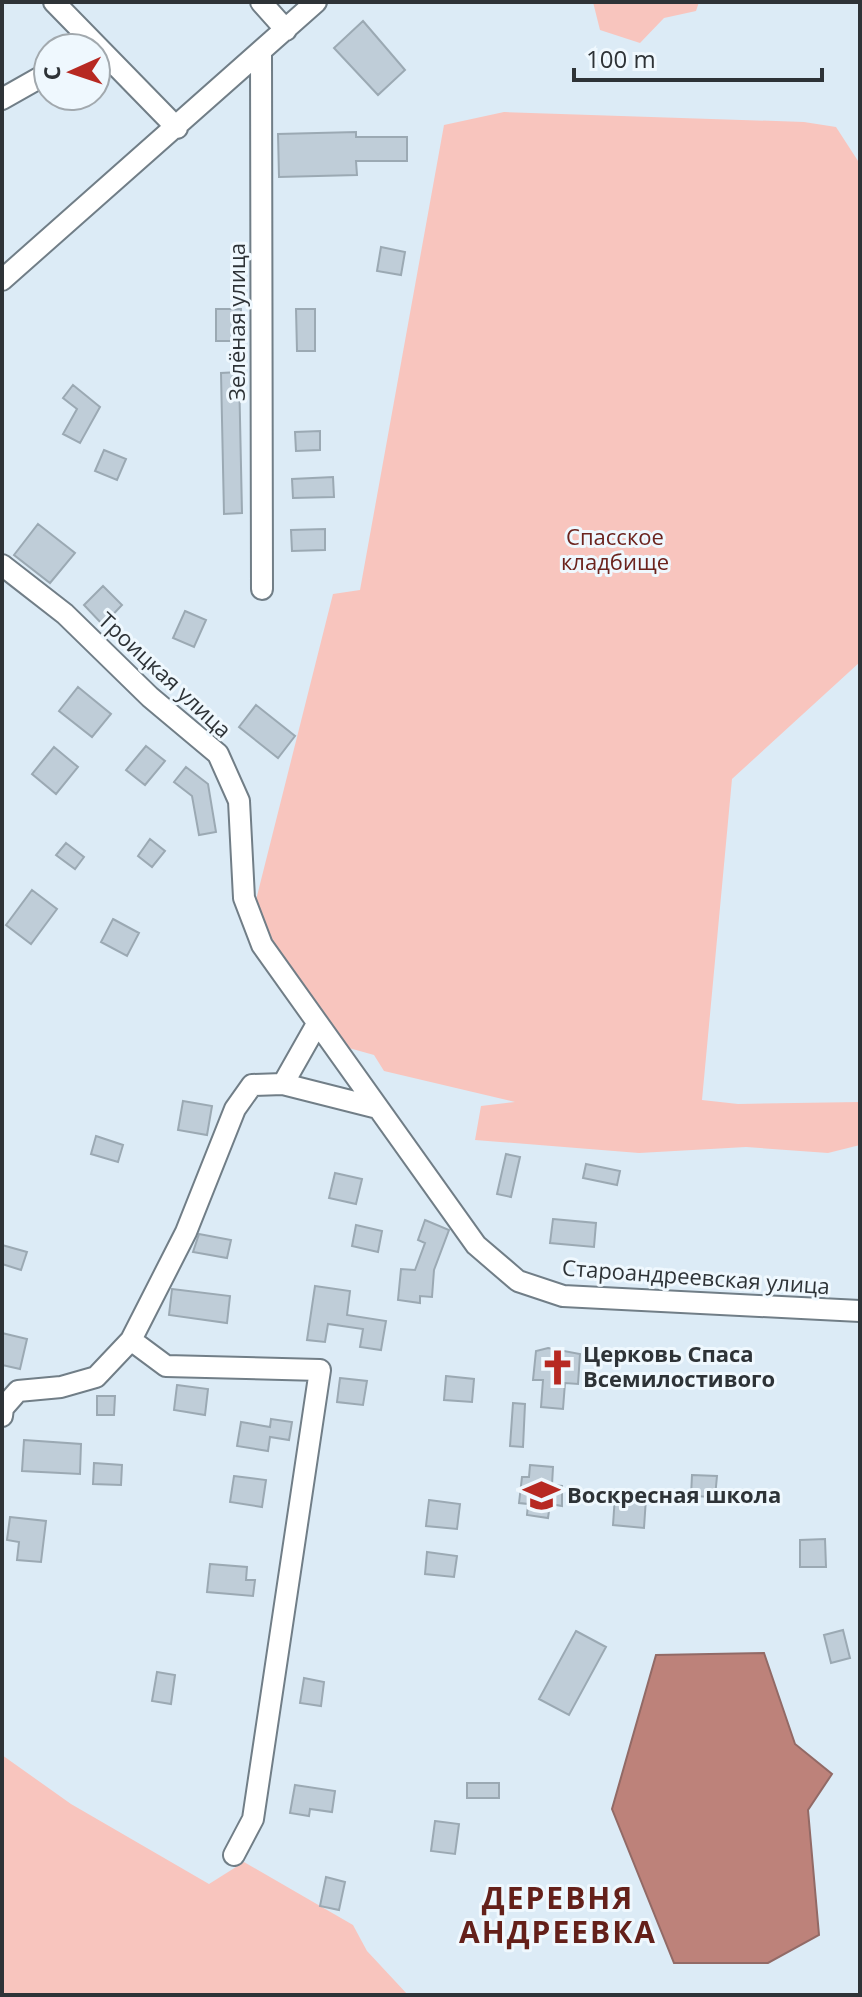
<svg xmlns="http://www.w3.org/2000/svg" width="862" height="1997" font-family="'Open Sans',sans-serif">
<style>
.green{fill:#f8c5be}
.water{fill:#bd827a;stroke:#926a66;stroke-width:2}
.building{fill:#bfcdd8;stroke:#9ba9b3;stroke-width:2}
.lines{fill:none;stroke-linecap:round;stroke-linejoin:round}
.minor-casing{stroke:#717e87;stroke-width:24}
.minor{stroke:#fff;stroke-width:20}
.labels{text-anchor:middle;stroke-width:6;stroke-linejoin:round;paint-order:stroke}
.street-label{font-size:22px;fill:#2e3337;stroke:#eff8fe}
.park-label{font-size:22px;fill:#6c231d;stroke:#eff8fe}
.poi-label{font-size:22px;font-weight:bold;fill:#2e3337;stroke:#eff8fe;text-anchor:start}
.district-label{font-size:30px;font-weight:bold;letter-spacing:2px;fill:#64201a;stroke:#eff8fe}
</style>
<rect width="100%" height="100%" fill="#dcebf6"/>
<path class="green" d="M593 2H699L696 11 664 18 640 43 600 30Z
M504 112 804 122 836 127 860 164V662L732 779 702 1100 738 1104 860 1102V1145L828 1153 746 1147 639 1153 475 1140 481 1106 515 1102 384 1071 374 1055 349 1048 288 977 256 900 333 594 360 590 444 125Z
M2 1755 71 1804 209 1884 244 1862 353 1925 367 1951 408 1995H2Z"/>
<path class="water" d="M764 1653 795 1744 832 1774 808 1810 819 1935 768 1963H674L612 1809 656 1655Z"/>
<path class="building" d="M363 21 405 70 378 95 334 48Z
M356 132V137H407V161H356L357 175 279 177 278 134Z
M381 247 405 252 401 275 377 271Z
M216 309H241V341H216Z
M296 309H315V351H297Z
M239 372 242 513 224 514 221 373Z
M73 385 100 407 80 443 63 434 77 409 63 398Z
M320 431V450L296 451 295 432Z
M104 450 126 459 117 480 95 471Z
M333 477 334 497 293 498 292 479Z
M38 524 75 553 50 583 14 555Z
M325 529V550L292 551 291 530Z
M103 586 122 605 103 625 84 605Z
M185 611 206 620 194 647 173 638Z
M78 687 111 714 92 737 59 711Z
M256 705 295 736 278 758 239 727Z
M146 746 165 761 145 785 126 770Z
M54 747 78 767 56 794 32 774Z
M186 767 208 784 216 832 199 835 192 796 174 782Z
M150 839 165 851 152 867 138 856Z
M66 843 84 857 75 869 56 855Z
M32 890 57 909 31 944 6 925Z
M113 919 139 933 127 956 101 942Z
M183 1101 212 1106 207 1135 178 1130Z
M96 1136 123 1145 118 1162 91 1154Z
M506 1154 520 1157 511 1197 497 1194Z
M586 1164 620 1171 617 1185 583 1178Z
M335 1173 362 1179 356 1204 329 1198Z
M553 1219 596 1223 594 1247 550 1243Z
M425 1220 449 1230 434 1270 432 1297 420 1296V1303L398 1300 401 1269 415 1270 425 1243 418 1240Z
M356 1225 382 1231 378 1252 352 1246Z
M199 1234 231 1240 227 1258 193 1252Z
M2 1245 27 1252 21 1270 2 1264Z
M315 1286 350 1291 347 1315 386 1321 381 1350 360 1347 363 1329 328 1324 325 1342 307 1340Z
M172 1289 230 1296 227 1323 169 1315Z
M2 1333 27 1339 20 1369 2 1365Z
M548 1348 580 1354 578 1384 565 1383 563 1409 541 1407 543 1380H533L536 1351Z
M446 1376 474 1379 472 1402 444 1400Z
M340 1378 367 1381 363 1405 337 1402Z
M177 1385 208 1389 205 1415 174 1410Z
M97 1396H115L114 1415H97Z
M513 1403 525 1404 523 1447 510 1446Z
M271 1419 292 1422 289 1440 270 1437 268 1451 237 1446 241 1422 270 1427Z
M24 1440 81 1444 80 1474 22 1471Z
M94 1463 122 1465 121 1485 93 1484Z
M530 1465 553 1467 552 1485 562 1486V1506L550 1504 548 1518 527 1515 528 1504 519 1503 522 1477H529Z
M692 1475 717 1476 715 1497 691 1496Z
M234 1476 266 1480 262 1507 230 1502Z
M615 1496 646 1498 644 1528 613 1525Z
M429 1500 460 1504 457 1529 426 1526Z
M10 1517 46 1521 41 1562 17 1560 19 1542 7 1540Z
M825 1539 826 1567H800V1540Z
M427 1552 457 1556 454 1577 425 1574Z
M210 1564 247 1567 246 1580H255L253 1596 207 1592Z
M843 1630 850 1658 831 1663 824 1635Z
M576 1631 606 1647 569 1715 539 1699Z
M157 1672 175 1675 171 1704 152 1701Z
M304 1678 324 1682 321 1706 300 1703Z
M467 1783H499V1798H467Z
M295 1785 335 1791 332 1812 310 1809 309 1816 290 1813Z
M435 1821 459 1824 455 1854 431 1851Z
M326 1877 345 1882 339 1910 320 1906Z"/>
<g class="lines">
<defs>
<path id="minor" d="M54 2 177 128
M261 2 286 30
M261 54 262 589
M2 99 48 73
M2 280 316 2
M2 565 65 614 150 697 218 754 239 801 244 898 262 945 476 1245 518 1281 563 1296 860 1311
M283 1084 317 1024
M131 1340 166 1366 320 1370 253 1819 234 1855
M2 1416 3 1408 18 1391 61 1387 96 1377 131 1340 186 1232 235 1109 252 1085 283 1084 374 1107"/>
</defs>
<use href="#minor" class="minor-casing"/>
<use href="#minor" class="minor"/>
</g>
<defs>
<symbol id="church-bare" viewBox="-9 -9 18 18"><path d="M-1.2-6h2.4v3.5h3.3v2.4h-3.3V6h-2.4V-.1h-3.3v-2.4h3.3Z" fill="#b72922" stroke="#eff8fe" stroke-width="2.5" paint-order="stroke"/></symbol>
<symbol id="school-bare" viewBox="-9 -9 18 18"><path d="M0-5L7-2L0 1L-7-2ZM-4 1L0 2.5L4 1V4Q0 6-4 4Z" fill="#b72922" stroke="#eff8fe" stroke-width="2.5" paint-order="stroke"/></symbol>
</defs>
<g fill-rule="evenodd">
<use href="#church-bare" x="532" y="1342" width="51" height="51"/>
<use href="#school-bare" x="516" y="1470" width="51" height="51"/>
</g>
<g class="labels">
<g class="street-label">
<text transform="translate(237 322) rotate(-90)" y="8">Зелёная улица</text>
<text transform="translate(165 675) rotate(43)" y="8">Троицкая улица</text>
<text transform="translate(696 1277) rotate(4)" y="8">Староандреевская улица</text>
</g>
<g class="park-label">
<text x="615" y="545">Спасское<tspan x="615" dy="25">кладбище</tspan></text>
</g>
<g class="poi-label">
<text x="583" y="1362">Церковь Спаса<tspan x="583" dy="25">Всемилостивого</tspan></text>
<text x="567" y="1503">Воскресная школа</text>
</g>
<g class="district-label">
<text x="558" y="1909">ДЕРЕВНЯ<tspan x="558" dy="34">АНДРЕЕВКА</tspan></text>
</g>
</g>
<rect width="862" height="1997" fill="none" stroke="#2e3337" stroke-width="8"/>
<g transform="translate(72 72) rotate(267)"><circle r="38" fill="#eff8fe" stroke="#a2a9ae" stroke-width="2"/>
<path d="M0-6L14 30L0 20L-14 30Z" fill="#b72922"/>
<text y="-12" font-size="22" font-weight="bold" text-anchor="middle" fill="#2e3337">С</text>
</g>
<path d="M574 68v12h248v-12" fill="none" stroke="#2e3337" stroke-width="4"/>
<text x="586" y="68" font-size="24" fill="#2e3337" stroke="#eff8fe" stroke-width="6" paint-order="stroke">100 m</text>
</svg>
